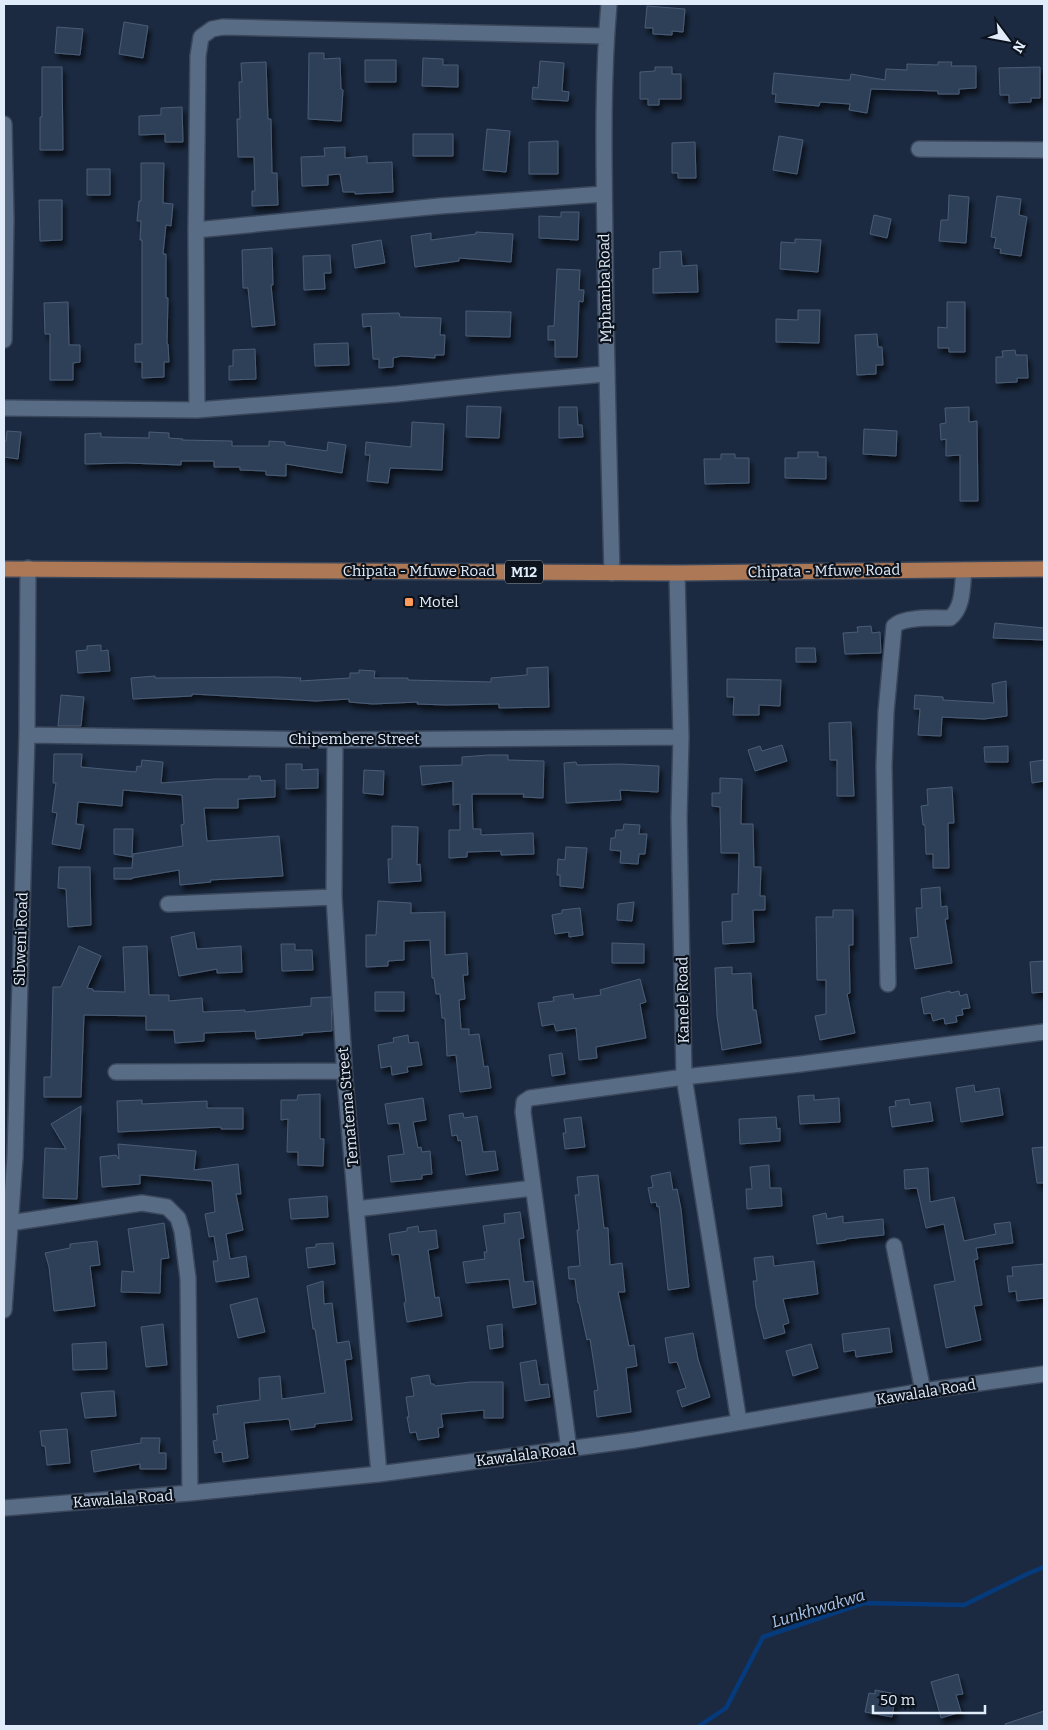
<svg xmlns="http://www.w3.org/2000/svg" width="1048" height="1730" font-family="Bitter,serif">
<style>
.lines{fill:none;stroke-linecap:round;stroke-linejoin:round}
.stream{stroke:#053b7c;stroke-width:4.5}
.building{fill:#2f4058;stroke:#4a5c75;filter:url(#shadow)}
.minor-casing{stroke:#3a465a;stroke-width:18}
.major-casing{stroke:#3a465a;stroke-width:18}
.minor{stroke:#596c85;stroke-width:15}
.major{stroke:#ac7856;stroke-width:15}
.poi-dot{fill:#fe9b58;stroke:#0c131d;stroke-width:2}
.labels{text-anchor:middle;stroke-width:4.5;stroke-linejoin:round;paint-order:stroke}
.shield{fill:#0c131d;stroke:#a1abb8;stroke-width:1}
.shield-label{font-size:14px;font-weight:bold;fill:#e1ecfb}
.street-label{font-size:15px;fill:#e1ecfb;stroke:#0c131d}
.poi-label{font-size:15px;fill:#e1ecfb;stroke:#0c131d;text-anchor:start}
.water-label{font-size:16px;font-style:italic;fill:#acc7ed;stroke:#0c131d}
</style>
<defs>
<filter id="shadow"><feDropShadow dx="3" dy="5.5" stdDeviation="2.5" flood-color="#0009"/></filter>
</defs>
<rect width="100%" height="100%" fill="#1b2a41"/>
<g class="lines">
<path class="stream" d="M699 1726 726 1708 763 1637 864 1603 964 1605 1027 1574 1044 1567"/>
</g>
<path class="building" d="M647 6 685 9 683 32 672 31V35L653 34V28H645Z
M124 22 148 26 143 58 119 54Z
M57 27 83 29 80 55 55 53Z
M309 53H324V59L340 58 341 89 343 90 341 121 308 119Z
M423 58 443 59V65H458V87L422 86Z
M365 60H396V82H365Z
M540 61 564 63 562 91 569 92 568 101 532 99 533 87 538 88Z
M266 62 268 119H271L272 173H277L278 205 252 206V191H255L254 157H238L237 119H240L239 82H242L241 63Z
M938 62H952L951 66H976V88L959 89V94H938V91L871 89 867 113 849 110 850 104 820 102 819 106 775 102 776 94H772L774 73 845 80H850L851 74 885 80 886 69 907 70V64L938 65Z
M42 67H62L63 150H40V117H42Z
M655 67H672V74H681V99H659V105H648V99H640V72L655 71Z
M1040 67V98H1031V102L1009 103V95H1000L999 68Z
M182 107 183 142H165V134L139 135V116L161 115V108Z
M487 129 510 131 506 172 483 170Z
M413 134H453V156H413Z
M779 136 803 140 797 174 773 170Z
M558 141V174H529V142Z
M695 142 696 178H678V173H672V143Z
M345 147V158L367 156V163L392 162 393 192 355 194V192H343L340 174 328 175V185L302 186 301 157 325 156 324 148Z
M141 163H164L163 203 173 204 171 226 166 225 163 254H166V298H168L167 344H168L169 362H164V377L142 378V362H135V344H142V240H140L141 221H137L139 201H141Z
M87 169H110V195H87Z
M949 195 969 197 966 243 939 241 941 220H948Z
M997 196 1021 199 1019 215 1027 217 1021 256 1000 253 1001 249 994 248 996 238 991 237Z
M39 200H62V240L40 241Z
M561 212H579L578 240 539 238V216L561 217Z
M874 215 891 219 887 238 870 234Z
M476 232 513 234 511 262 459 258V261L415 267 411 236 431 233V240L476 234Z
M795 239 821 240 818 272 780 269 781 242 795 243Z
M381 240 385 263 355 268 352 245Z
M272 248 273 285H271L275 325 252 327 248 288H243L242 250Z
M681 251 682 266 697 265 698 292 653 293V269L660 268V252Z
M330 255 331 273H324L325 289 304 290 303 256Z
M557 269 580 270 579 290H584L583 302 579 301 577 357H555V340H548V326H554Z
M68 302 69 345H80V362L73 363V380H50V334H45L44 303Z
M947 302H965V352H949V348H938V327L947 328Z
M798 310H820L819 343 776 342V319L798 320Z
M466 311 511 312 510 337 466 336Z
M399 313 400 317 441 318 440 335H445L444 355H435V358L401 356 393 358V367L379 368V359H373L371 326 363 327 362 314Z
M877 334 878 347H882L883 365H876V374L857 375 855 335Z
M348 343 349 365 315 366 314 344Z
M255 349 256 379 229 380V366H233V350Z
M1015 350 1016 355H1027L1028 378H1017V382L996 383V357H1003L1002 351Z
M467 406 501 407 499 438 466 437Z
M559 407H577L578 425H582L583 437 559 438Z
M969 407V422L977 421 978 501H960V455L946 456V439L941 440 940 424 946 423 945 408Z
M412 422 444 424 442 470 390 468 388 483 367 481 370 455H365L366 442 411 447Z
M864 429 897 431 896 456 863 454Z
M7 431 21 432 18 459 4 457V441H6Z
M149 432 169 433V438L183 439 182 440 232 441V446H269V441L285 442V445L327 451 328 442 346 445 342 473 286 464V476L266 475V471L240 470V467H214V461H181V465L127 463 85 464V434L101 433V437L149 438Z
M798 452H818V457H826V479L785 478V458H798Z
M721 454H735V458H749V483L705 484 704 459H721Z
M995 623 1044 628V640L993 638Z
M871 626 872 633 880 632 881 653 845 654 843 633 858 632 857 627Z
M101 645V651L108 650 110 671 78 673 76 651 87 650V646Z
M796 648H815L816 662H796Z
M548 667 549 707 499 708V704L446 705 417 704 418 702 373 704 349 702V699L316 701 192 694V696L133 699 131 678 155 676V678L277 677 301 678 300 681 350 678V673H359V670L375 671 374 678H408V680L491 682V678L527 675V668Z
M727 679 781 680 780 706 759 705V715H733L734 697H727Z
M1006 681 1007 716 984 719 942 717 941 736 918 735 920 709H914L915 695 943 697V700L994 703 992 684Z
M61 695 84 697 81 726H58Z
M851 722 854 796H837V760H830L829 723Z
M782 745 787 761 755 771 748 750 760 746 762 751Z
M1008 746V762H985L984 747Z
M54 754H82L81 767 136 772 137 766 141 767 142 760 163 762 161 783 215 779H249V776H260L261 781 275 780V797L238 799V808H204L207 841 279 836 283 876 210 880 211 882 180 885 179 870 132 878V879H114V868H132L133 854 183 846 181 825 184 824 182 795 123 790 122 806 78 802 76 824 84 825 80 849 52 844 57 813 52 812 56 783H53Z
M488 755H508V760L544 761 543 798 523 797 524 794H472L473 829H481V835L533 833 534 854 501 855V851L467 852V857L449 858V830H460V804L453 805V781L422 785 420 766 462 765V757Z
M1044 760V781L1032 783 1030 762Z
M576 762 577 765 620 764 659 766 658 792 620 790 621 800 566 803 564 763Z
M286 764H302V770L318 769V788L286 789Z
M364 770 384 771 383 795 363 793Z
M720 778 742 779 741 824H753L754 867H761L760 896H765V910H753L754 942 723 944 722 922 732 921V894H738L739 853H721L720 807 712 806V793H720Z
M952 787 954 823H948L949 868H933V854H926L925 825H923L921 806 928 805 927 789Z
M624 824 640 825 639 834H647L645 854H639L638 864 620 863 621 851 610 850 611 838H615L616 830H623Z
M392 826 418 827 417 865 420 864 421 881 389 883 388 859H392Z
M114 829H133L132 857 114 854Z
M566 847 587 848 583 888 560 886V875H557L558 859 565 860Z
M59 867H90L91 925 68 927 66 889 58 888Z
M940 887 941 907 947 906 948 919H945L952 963 915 969 910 938 918 937 916 908H922L921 889Z
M378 901 411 903V913L445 912V955L467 953 468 975H463L465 999 459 1000 461 1029H469V1035L479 1034 484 1067 488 1066 491 1088 460 1092 456 1055 447 1056 445 1018H442L440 994H436L434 978H432L430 940 404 941V960L388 961V966L366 967V935H376Z
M634 902 632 921 617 920 618 904Z
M580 908 583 935 569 937V932L555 934 552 915 562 913V910Z
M833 910H853V945H849L850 993 847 994 855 1033 820 1040 815 1016 826 1014V980H817L816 917H833Z
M194 932 197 949 241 946 242 972 217 973V969L179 976 171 937Z
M612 943 644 944V963H612Z
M281 944H295V950H312L313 970 282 971Z
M79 946 101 956 87 988 93 989V991L125 992 123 947 147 946 149 995H169V1001L202 998 203 1012 245 1010V1012L311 1006V998L331 997 332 1031 302 1033 303 1035 256 1039 255 1031 204 1033V1041L175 1043 174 1030H146V1016L84 1015 81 1097H44V1077H51L53 987H61Z
M1044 961V992L1032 993 1030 962Z
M732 967V974L751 973 753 1010H756L761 1043 722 1050 717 1016 715 968Z
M640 979 646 1002 640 1004 646 1038 596 1047 597 1058 579 1060 576 1028 556 1031 554 1024 542 1026 538 1003 554 1001 553 997 573 994 574 999 601 995 600 990Z
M950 991V993L959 991 960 996 967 994 970 1008 962 1009 963 1015 956 1016 957 1022 945 1024 944 1018 933 1021 931 1013 924 1014 921 998Z
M375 992H404V1011H375Z
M408 1035 409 1043 418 1042 422 1065 407 1067 408 1072 392 1075 391 1066 381 1068 378 1045 394 1042 393 1038Z
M562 1053 565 1074 552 1076 549 1055Z
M974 1085 975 1092 999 1088 1003 1115 961 1122 956 1088Z
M320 1094V1139H324L323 1166 298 1165V1152H287L288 1119 281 1120V1100H297L298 1095Z
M814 1095V1100L839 1098 840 1122 800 1124 798 1096Z
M423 1098 426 1120 413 1122 418 1148 421 1147 422 1152 430 1151 432 1174 422 1175V1179L391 1182 388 1156 404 1154 399 1123 388 1124 385 1104Z
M909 1099 910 1105 930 1102 933 1121 892 1127 889 1107 896 1106 895 1101Z
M142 1100V1104L207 1101V1108H243V1129H221V1127L118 1132 117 1101Z
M81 1106 77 1199 43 1198 45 1148 66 1149 51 1124Z
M463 1113 464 1118 477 1116 483 1152 495 1151 498 1170 466 1175 461 1140 458 1141 457 1135 452 1136 449 1115Z
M581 1117 585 1147 565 1149 563 1133H566L564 1119Z
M776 1117 777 1129 780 1128V1141L740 1144 739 1119Z
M118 1144 196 1151 194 1170 238 1164 241 1194H236L243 1230 226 1234 230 1259 246 1256 249 1277 216 1282 213 1261H218L214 1236 209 1237 205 1214 215 1212 212 1181 140 1175V1184L102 1187 100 1157 116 1155 119 1159Z
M1044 1147V1183H1037L1032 1148Z
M769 1165 770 1188H781L782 1206 747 1209 746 1189H752L750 1167Z
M928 1168 930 1202 954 1197 964 1241 996 1234 994 1224 1010 1222 1013 1243 976 1248 978 1259 974 1260 982 1305 974 1306 981 1340 946 1348 934 1285 955 1281 944 1224 926 1228 917 1188 905 1189 904 1170Z
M670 1172 673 1190 677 1189 681 1209 689 1287 668 1290 659 1206 657 1207 656 1202 651 1203 648 1188 653 1187 651 1176Z
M598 1175 604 1228H608L610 1265 622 1263 625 1292H618L629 1346 634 1345 637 1366 626 1368 631 1412 597 1417 594 1391 598 1390 590 1339 587 1340 579 1303H578L575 1279H569L568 1267 580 1266 577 1230H579L575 1195H579L577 1177Z
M327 1196 328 1217 291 1219 289 1199Z
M520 1212 524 1238 519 1239 524 1282 533 1281 536 1304 513 1308 509 1279 466 1283 463 1262 485 1259 484 1252H487L483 1226 505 1223 504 1214Z
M826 1213 827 1219 843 1216V1223L883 1219 884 1235 846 1239V1240L817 1244 813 1216Z
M164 1223 169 1258 161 1259 160 1293 121 1292 122 1271 134 1272 128 1229Z
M418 1226 419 1232 436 1230 438 1248 428 1250 435 1298 439 1297 442 1316 407 1322 404 1303 406 1302 399 1254 392 1255 389 1234 407 1231V1228Z
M97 1241 100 1265 90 1266 95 1306 54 1311 49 1267 45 1253 70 1248V1244Z
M333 1243 335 1264 308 1268 306 1248 316 1247V1244Z
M773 1256 774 1266 814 1261 818 1294 783 1299 789 1323 783 1325 785 1333 764 1339 756 1307 753 1281H757L754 1258Z
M1044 1264V1298L1017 1301 1016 1291 1009 1292 1007 1276H1013L1012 1267Z
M323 1281 324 1304 332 1303 337 1343 349 1341 352 1359 345 1360 352 1420 315 1424V1427L291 1430 289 1419 244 1423 248 1458 223 1462 222 1452 215 1453 213 1441 217 1440 213 1414H218L217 1406 260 1400 259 1378 280 1376 282 1399 325 1393 315 1329H313L307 1286Z
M257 1298 265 1332 238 1338 230 1305Z
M163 1324 167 1365 146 1367 141 1327Z
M502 1324 503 1347 490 1349 487 1326Z
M889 1328 892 1352 856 1357 855 1350 844 1352 842 1334Z
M693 1333 698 1359 710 1397 682 1407 677 1391 686 1388 677 1362 669 1363 665 1338Z
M106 1342 107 1369 73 1370 72 1344Z
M811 1344 818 1368 793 1376 786 1351Z
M536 1360 540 1385 548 1384 550 1397 525 1401 520 1363Z
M429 1375 431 1384H434L435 1386 471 1382H503V1418H484V1410L441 1414 443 1427 438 1428 439 1437 418 1440 416 1432 410 1433 407 1417H409L406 1397 414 1396 411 1378Z
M109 1391H114L116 1416 85 1418 81 1393Z
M67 1429 70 1463 47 1465 45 1446H42L40 1431Z
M141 1438H160L159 1453H166V1469H140V1464L94 1472 91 1451 141 1443Z
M958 1674 963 1694 956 1695 961 1712 941 1718 931 1682Z
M875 1690 896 1694 892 1717 865 1712 869 1693 875 1694Z
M1044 1711V1726H1006L1005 1724Z"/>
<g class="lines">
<defs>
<path id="minor" d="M609 4C602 83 604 163 605 243 606 353 609 463 612 573
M4 124 6 219 4 340
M919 149 1044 150
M196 230 440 206 604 194
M4 408 197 410 397 394 501 383 606 374
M197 410 196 230 198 56 201 37 212 29 223 27 606 36
M677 573 681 737 679 818 684 1077 739 1422
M27 735 335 740 681 737
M335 740 334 897 345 1079 379 1474
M168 904 334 897
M888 984 884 766 886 712 894 626C904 616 935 618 950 618 964 607 962 585 964 570
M116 1072 344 1071
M356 1209 533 1188
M10 1223 142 1203 167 1207 178 1218 182 1231 188 1278 190 1493
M894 1246 923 1391
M4 1310 15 1157 27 735 28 568
M569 1449 523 1112 524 1102 530 1098 684 1077 801 1064 1044 1032
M4 1508 190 1493 379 1474 635 1440 923 1391 1044 1374"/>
<path id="major" d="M4 569 677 573 1044 569"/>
</defs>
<use href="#minor" class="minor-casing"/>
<use href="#major" class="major-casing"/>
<use href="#minor" class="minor"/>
<use href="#major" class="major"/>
</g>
<rect class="poi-dot" x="404" y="597" width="10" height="10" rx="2.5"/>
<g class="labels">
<rect class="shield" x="505" y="560.5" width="38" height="23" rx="4"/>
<g class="shield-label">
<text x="524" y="577">M12</text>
</g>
<g class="street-label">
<text transform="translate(605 288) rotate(-91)" y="5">Mphamba Road</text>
<text x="419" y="576">Chipata - Mfuwe Road</text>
<text transform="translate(824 571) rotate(-1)" y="5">Chipata - Mfuwe Road</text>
<text x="354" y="744">Chipembere Street</text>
<text transform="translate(21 939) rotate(-88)" y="5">Sibweni Road</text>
<text transform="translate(683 1000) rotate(-91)" y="5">Kanele Road</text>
<text transform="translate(348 1107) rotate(-95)" y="5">Tematema Street</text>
<text transform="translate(926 1392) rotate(-9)" y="5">Kawalala Road</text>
<text transform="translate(526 1455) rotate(-7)" y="5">Kawalala Road</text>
<text transform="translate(123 1499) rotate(-4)" y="5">Kawalala Road</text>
</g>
<g class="poi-label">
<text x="419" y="607">Motel</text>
</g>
<g class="water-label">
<text transform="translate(818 1608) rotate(-17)" y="6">Lunkhwakwa</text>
</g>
</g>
<rect width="1048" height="1730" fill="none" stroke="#e1ecfb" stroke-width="10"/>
<g transform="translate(1008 40) rotate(122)" stroke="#0c131d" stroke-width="4" paint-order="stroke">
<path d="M0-4L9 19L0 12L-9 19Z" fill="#e1ecfb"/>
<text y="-8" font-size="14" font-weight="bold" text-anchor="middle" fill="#e1ecfb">N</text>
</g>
<path d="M873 1705v8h112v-8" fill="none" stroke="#e1ecfb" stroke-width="2.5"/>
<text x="880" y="1705" font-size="15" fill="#e1ecfb" stroke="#0c131d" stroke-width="4" paint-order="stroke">50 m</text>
</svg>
